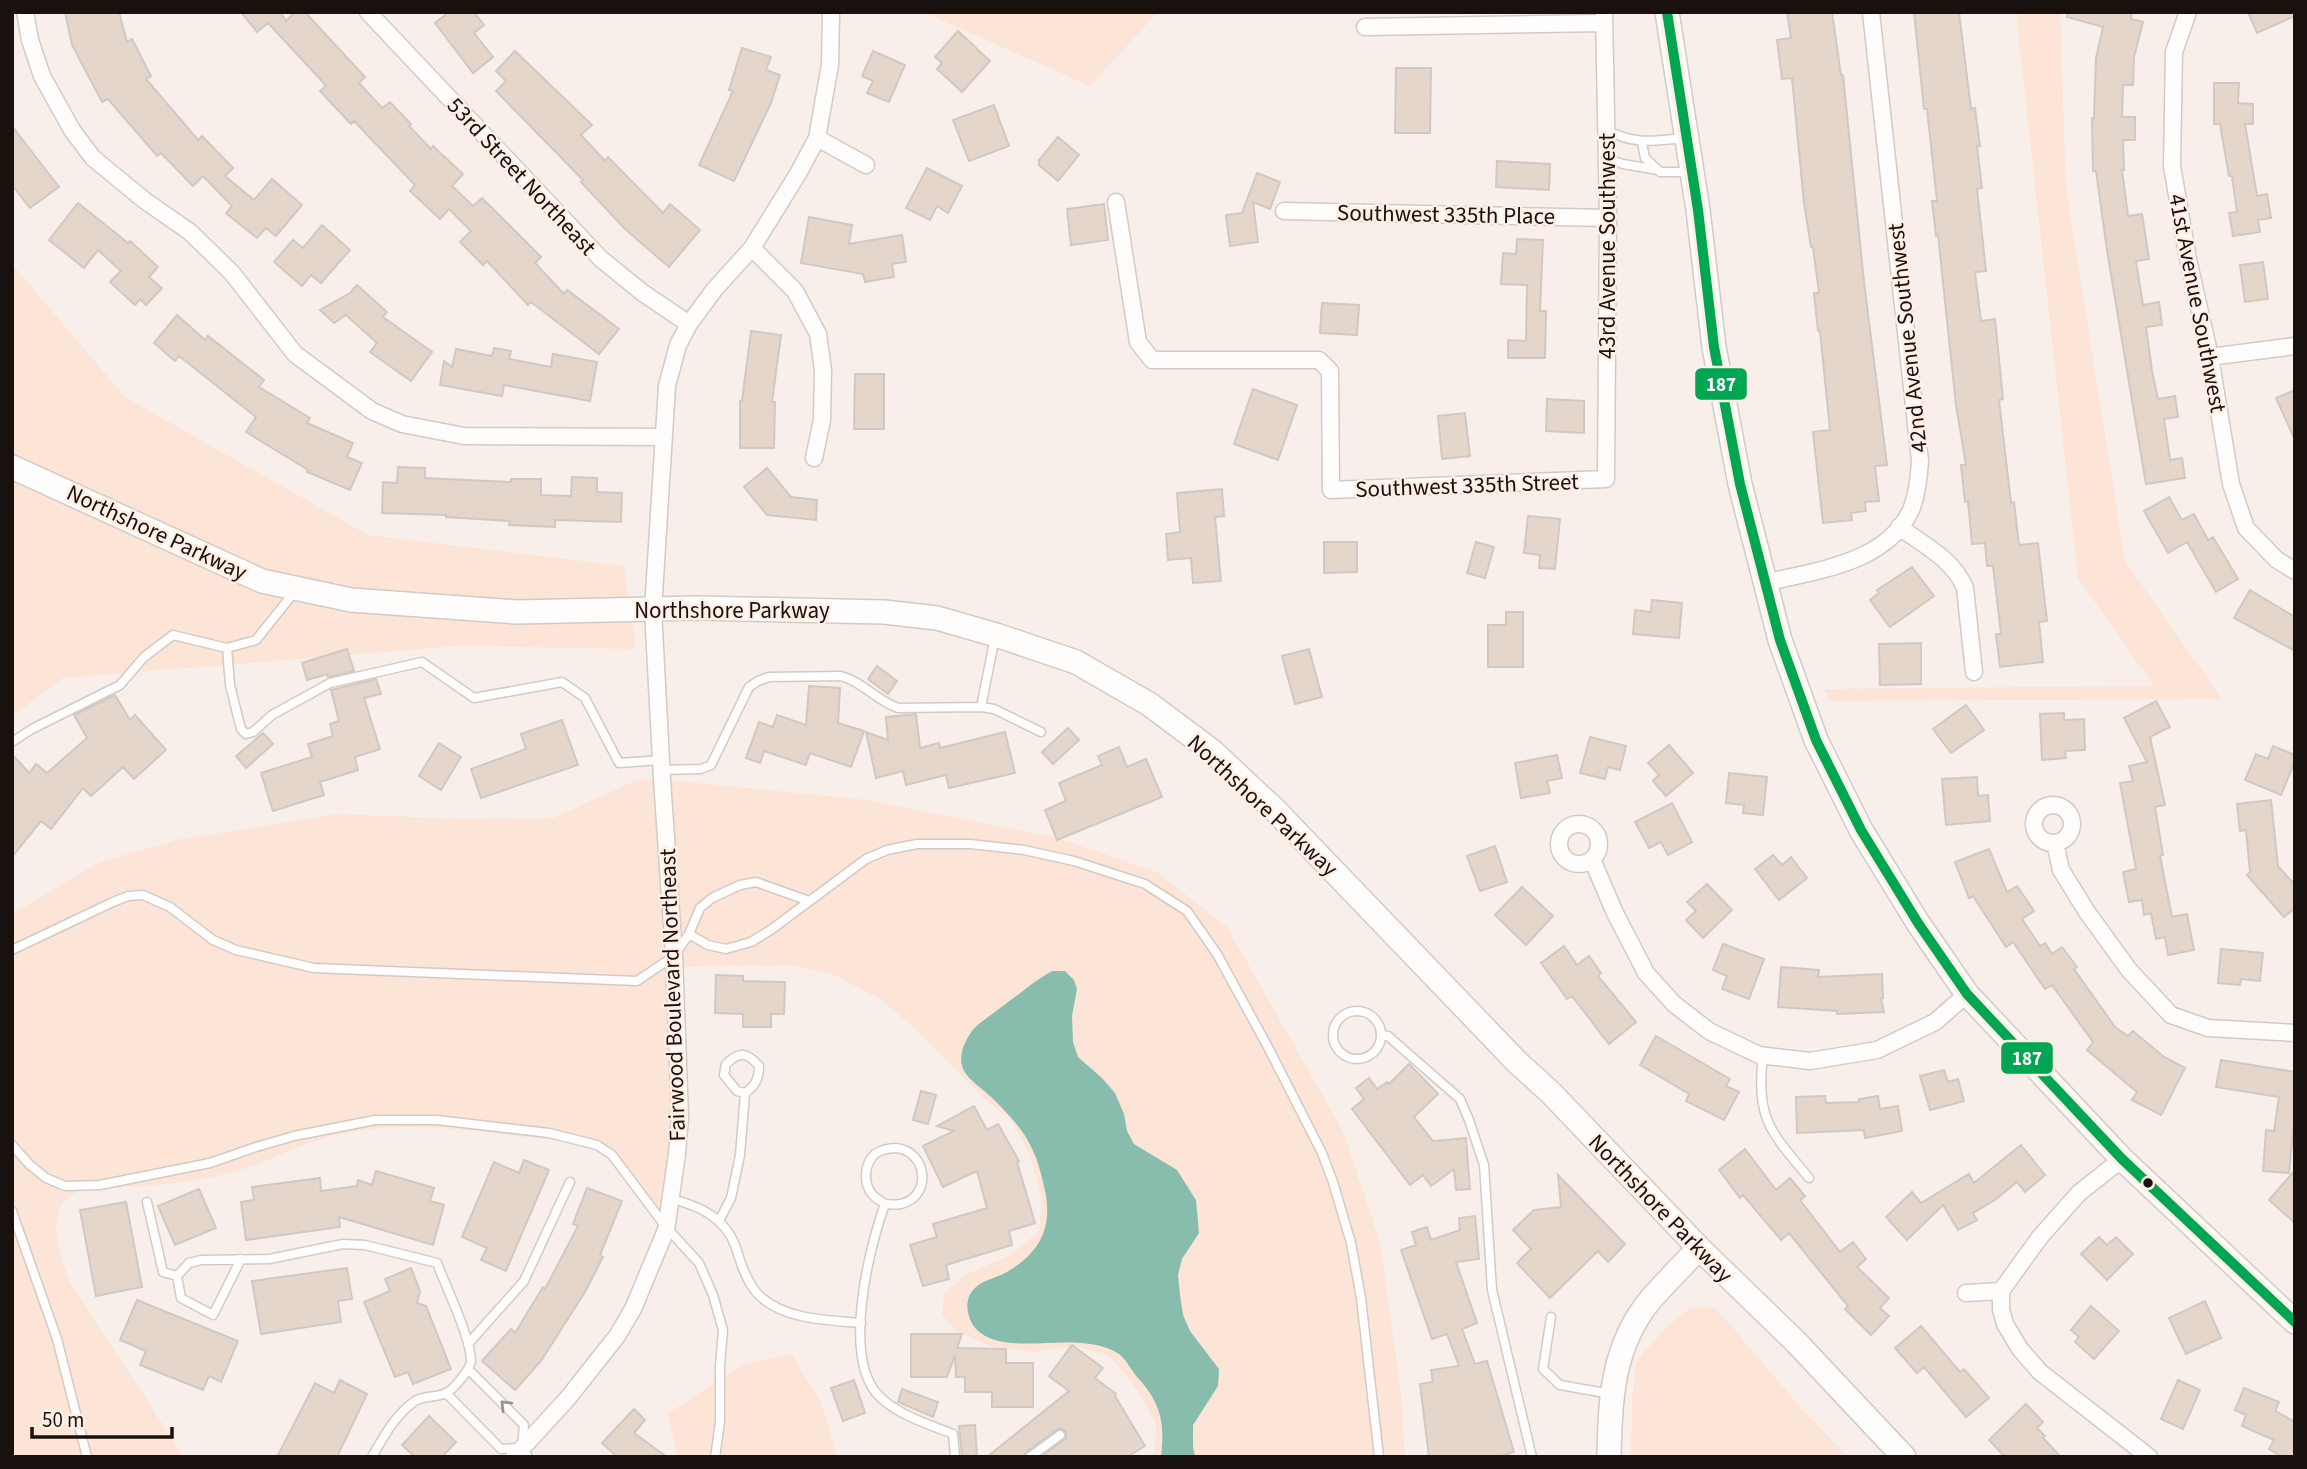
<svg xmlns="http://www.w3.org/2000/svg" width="2307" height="1469" font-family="'Source Sans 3',sans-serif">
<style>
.green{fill:#fce4d6}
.water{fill:#88bdad}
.building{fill:#e5d6cc;stroke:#d0c8c3;stroke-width:2}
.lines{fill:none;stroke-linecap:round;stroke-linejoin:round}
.lane-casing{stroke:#d2cac5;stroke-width:11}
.street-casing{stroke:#d2cac5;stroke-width:19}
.secondary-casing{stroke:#d2cac5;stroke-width:26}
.lane{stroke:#fefdfc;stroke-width:8}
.street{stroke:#fefdfc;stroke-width:16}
.secondary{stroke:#fefdfc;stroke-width:23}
.bus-1-casing{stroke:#ffeee4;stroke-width:16}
.bus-1{stroke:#00a651;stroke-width:10}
.oneway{stroke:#969390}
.bus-dot{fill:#18110d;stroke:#ffeee4;stroke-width:2.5}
.labels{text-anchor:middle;stroke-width:5;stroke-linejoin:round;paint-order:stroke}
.street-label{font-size:23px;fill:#18110d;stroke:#ffeee4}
.line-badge{stroke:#ffeee4;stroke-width:2.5}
.badge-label{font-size:19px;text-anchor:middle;font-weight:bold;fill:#fff}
</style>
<rect width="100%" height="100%" fill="#f9efea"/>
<path class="green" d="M923 12H1158L1090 86Z
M2016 12H2060L2066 188 2125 561 2222 699 1828 701 1824 689 2154 686 2078 578Z
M12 264 125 397 368 535 624 566 636 649 459 646 63 678 12 716Z
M656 779 867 800 1054 837 1157 872 1227 927 1343 1131 1380 1242 1401 1393 1405 1457H1152L1155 1451 1156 1424 1131 1380 1108 1355 1074 1346 1035 1352 990 1346 956 1331 942 1314 944 1294 965 1275 1011 1255 1039 1231 1042 1200 1030 1155 1013 1122 988 1102 924 1037 882 1000 834 975 792 965 675 967 680 1117 666 1230C649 1205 633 1174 607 1156 584 1140 552 1140 525 1137 464 1129 401 1121 341 1134 307 1141 278 1157 246 1168 194 1185 138 1187 84 1189 41 1202 58 1252 70 1282L184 1457H12V914L98 863 176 840 337 814 459 819 553 818 637 780Z
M1691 1307 1716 1308 1801 1408 1848 1457H1631L1632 1399 1637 1360 1667 1327Z
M791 1354 820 1400 838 1457H678L667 1414 744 1364Z"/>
<path class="water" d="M1052 971H1065L1074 980 1077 989 1072 1016 1073 1042 1078 1057 1102 1078 1115 1093 1124 1114 1127 1131 1134 1144 1177 1170 1196 1200 1199 1233 1182 1259 1178 1275 1180 1295 1183 1315 1190 1331 1219 1369 1218 1386 1193 1425V1446L1195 1457H1161C1165 1423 1161 1404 1139 1379 1132 1372 1127 1360 1119 1354 1079 1327 1005 1360 976 1329 966 1317 963 1298 976 1287 984 1280 996 1278 1005 1273 1036 1256 1052 1232 1046 1196 1037 1147 1025 1130 991 1097 983 1089 969 1080 964 1071 957 1058 964 1042 972 1031 978 1023 989 1017 996 1011 1015 998 1032 982 1052 971Z"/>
<path class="building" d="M65 12H119L127 42 132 39 151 76 146 79 198 140 202 136 233 168 225 176 254 200 272 179 302 205 276 236 266 228 257 238 226 213 232 206 203 176 193 186 161 153 157 156 108 99 102 102 72 45Z
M241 12H280L286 21 295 12H305L365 77 359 83 382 108 390 102 411 124 409 126 431 149 433 146 463 174 452 186 473 206 482 198 541 257 535 263 564 294 567 290 619 329 599 354 531 302 528 305 487 261 483 265 460 242 471 231 449 209 440 219 410 191 415 185 354 121 351 124 320 91 326 86 321 80 268 23 257 32Z
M449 12H474L484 25 474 33 493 57 473 73 435 23Z
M1787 12H1832L1841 75H1843L1864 282 1887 465 1875 466 1879 501 1865 502 1866 511 1851 513 1852 520 1823 523 1813 432 1830 430 1820 331H1818L1814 293H1819L1813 247H1811L1804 203 1792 78 1782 79 1777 40 1791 38Z
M1914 12H1959L1971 109 1975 108 1980 146H1977L1982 188 1977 189 1986 271 1975 272 1981 321 1995 319 2003 399 1999 400 2011 503 2014 502 2019 545 2038 543 2047 621 2039 622 2043 662 2000 667 1996 634H2001L1993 566H1987L1985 543 1972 544 1968 501 1965 502 1961 465H1966L1956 405 1938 235 1936 236 1932 201H1937L1927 109H1924Z
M2068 12H2132L2131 19 2143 22 2134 57 2133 85H2123L2122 117H2135V140H2123L2124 170H2122L2128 216 2142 214 2149 259 2136 261 2143 305 2159 302 2162 325 2146 327 2152 371 2158 399 2175 396 2178 417 2164 419 2170 460 2182 458 2185 478 2146 484 2107 250 2096 171H2093L2092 118H2094L2096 58 2103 27 2067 17Z
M2248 12H2295V16L2257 33Z
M958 31 990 61 962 92 937 69 942 63 935 57Z
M742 48 771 57 766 70 780 75 771 103 734 181 699 165 733 91 729 90Z
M515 51 592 125 581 135 605 161 608 157 663 213 670 204 700 230 669 267 625 229 581 182 583 180 496 91 506 81 496 71Z
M873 51 905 65 889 102 867 93 873 81 862 76Z
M1396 68H1431L1430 133H1395Z
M2214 83H2239L2238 103 2253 104V124H2245L2257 196 2267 194 2271 218 2258 220 2260 232 2233 236 2229 213 2237 212 2232 176H2229L2220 124H2214Z
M994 105 1009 146 969 161 953 120Z
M12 126 59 187 30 208 12 185Z
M1058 137 1079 155 1058 181 1039 165V160Z
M1497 161 1550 164 1549 190 1496 187Z
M927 168 962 186 948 213 937 206 930 220 906 208Z
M1257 173 1280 182 1270 209 1253 202 1258 242 1230 246 1226 215 1242 213Z
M78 203 128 243 130 241 158 267 149 277 162 288 146 305 140 299 135 305 110 282 121 271 98 250 84 268 49 240Z
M1104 204 1108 240 1071 245 1067 209Z
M809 217 852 225 849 244 902 235 906 262 892 264 894 277 865 282 863 274 801 263Z
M322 225 350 250 321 283 311 275 302 286 274 262 293 240 303 248Z
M1517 239 1543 240 1540 311H1546L1545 358H1508V340L1526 341 1527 285 1501 284 1503 253 1516 254Z
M2263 262 2268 299 2245 302 2240 265Z
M357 285 387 312 383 317 432 352 411 381 370 352 377 343 346 315 334 323 320 310 350 293Z
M1322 303 1359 305 1357 335 1320 333Z
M177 315 205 340 208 336 264 380 259 387 310 418 307 423 353 443 347 457 362 463 350 490 307 472 308 470 246 432 256 417 179 356 175 361 154 343Z
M751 331 781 335 772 402H775L774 448H740V401H742Z
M494 348 511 351 509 359 551 367 553 354 597 362 590 401 504 385 502 396 440 385 444 361 452 367 456 349 492 356Z
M855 374H884V429H854Z
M1253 389 1297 405 1278 460 1234 444Z
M2295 390V440L2276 398Z
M1547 399 1584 401V433L1546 431Z
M1465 413 1470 456 1442 459 1438 416Z
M398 467 425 468V478L511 482V479H541V495L571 496 572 477 597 478V492L622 493 621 522 555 520V527L509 525 510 521 446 517V515L382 513 383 482 397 483Z
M767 468 791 497 817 500 816 520 767 515 744 487Z
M1222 489 1224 516 1215 517 1221 581 1193 583 1191 558 1168 560 1166 534 1180 532 1177 493Z
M2169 497 2182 520 2194 514 2208 540 2213 537 2238 579 2216 592 2187 542 2168 553 2144 511Z
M1528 516 1560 519 1555 569 1539 568 1540 555 1524 553Z
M1324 542H1357V572L1324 573Z
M1476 542 1494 547 1485 578 1467 573Z
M1912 567 1934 596 1890 627 1870 600 1879 593 1877 590Z
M2250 590 2295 617V651L2234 618Z
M1652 600 1682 603 1679 638 1633 634 1635 610 1651 612Z
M1506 612H1523V667H1488V625H1506Z
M1921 643V684L1880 685 1879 644Z
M347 649 354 671 328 677 327 674 307 680 302 663Z
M1309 649 1322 697 1295 704 1282 656Z
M877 666 897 681 888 694 868 679Z
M376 679 381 694 364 698 380 749 355 757 358 770 320 782 324 795 273 811 261 773 312 757 308 744 333 736 330 724 339 721 331 690Z
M809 686 840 688 838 723 864 731 851 767 810 753 806 765 764 751 760 763 746 758 759 722 773 727 777 715 806 725Z
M115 695 130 720 135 715 166 750 134 779 123 767 91 796 83 788 51 829 41 821 12 857V754L29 773 36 764 47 773 87 738 74 715Z
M2156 701 2170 727 2150 737 2165 805 2155 807 2163 855 2160 856 2172 917 2187 914 2194 950 2168 955 2165 937 2156 939 2151 913 2144 915 2142 900 2129 902 2123 872 2136 869 2120 783 2133 781 2129 766 2147 762 2124 718Z
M1966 705 1984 730 1951 753 1933 729Z
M2064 713V720L2084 719 2085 750 2065 751 2066 758 2042 760 2040 714Z
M916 714 920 748 939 743 940 748 1005 732 1015 773 949 788 946 775 906 785 903 771 876 778 866 732 888 740 886 717Z
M562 720 578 765 481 798 471 769 526 749 521 734Z
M1068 728 1079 740 1053 764 1042 752Z
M263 733 273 744 246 768 236 756Z
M1590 737 1626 746 1620 770 1608 767 1605 779 1580 773Z
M439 743 461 757 441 790 419 776Z
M1669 745 1693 773 1666 796 1653 781 1659 775 1648 763Z
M2273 746 2295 755V761L2281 795 2245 780 2256 754 2268 759Z
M1119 747 1127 767 1146 759 1162 797 1057 840 1045 810 1066 801 1059 783 1102 765 1098 756Z
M1557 755 1562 778 1547 781 1550 793 1521 798 1515 763Z
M1729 773 1767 777 1763 815 1743 813 1744 805 1726 803Z
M1977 777 1978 796 1988 795 1990 821 1946 825 1942 779Z
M2271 800 2278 866 2295 885V908L2284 917 2247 875 2250 872 2246 830 2240 831 2237 804Z
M1672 803 1692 842 1668 855 1661 842 1649 848 1635 822Z
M1495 846 1507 882 1480 891 1467 856Z
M1989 849 2007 892 2017 886 2034 911 2022 919 2040 946 2045 943 2052 954 2062 947 2077 967 2074 969 2115 1027 2128 1036 2133 1031 2164 1057 2185 1068 2161 1115 2132 1100 2137 1092 2087 1050 2093 1042 2052 985 2045 989 2013 942 2006 947 1973 896 1969 898 1955 862Z
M1773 855 1782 865 1791 857 1807 878 1779 900 1755 869Z
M1707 884 1732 910 1703 938 1686 920 1696 911 1687 902Z
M1522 887 1553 916 1526 945 1495 915Z
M1723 944 1764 959 1749 999 1722 989 1727 976 1713 970Z
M1564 946 1577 965 1589 956 1601 973 1598 976 1636 1022 1609 1044 1572 996 1567 999 1541 963Z
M2221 949 2263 953 2260 981 2241 979 2240 985 2218 983Z
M1781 967 1819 970 1818 977 1882 974 1883 998H1881L1884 1012 1837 1014V1011L1778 1007Z
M716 975 743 976V981L785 982 784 1014H771V1027H743V1014L715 1013Z
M1656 1036 1730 1079 1726 1086 1739 1092 1724 1120 1686 1101 1689 1094 1640 1065Z
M2221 1060 2295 1072V1113L2289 1173 2263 1171 2266 1130 2274 1131 2279 1097 2216 1087Z
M1409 1064 1438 1094 1414 1117 1433 1141 1466 1138 1470 1189 1456 1190 1454 1169 1431 1186 1423 1175 1410 1185 1352 1109 1364 1099 1356 1088 1369 1078 1377 1089 1387 1082 1389 1084Z
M1944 1070 1948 1082 1958 1079 1964 1101 1930 1110 1920 1076Z
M921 1091 936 1095 928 1124 913 1120Z
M1825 1096 1826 1103 1859 1102V1099L1878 1096 1880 1109 1898 1106 1902 1131 1865 1138 1864 1130 1797 1133 1796 1097Z
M974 1106 987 1130 998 1124 1019 1161 1017 1162 1035 1223 1009 1231 1012 1245 946 1265 949 1279 923 1286 910 1245 937 1237 933 1224 987 1208 977 1171 943 1187 923 1146 954 1131 937 1126Z
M2021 1145 2045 1175 2025 1192 2017 1182 1995 1200 1973 1213 1977 1220 1958 1230 1943 1205 1907 1240 1886 1217 1912 1192 1921 1203 1969 1174 1974 1183Z
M1745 1149 1776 1190 1790 1178 1805 1196 1800 1200 1840 1252 1853 1242 1866 1259 1857 1267 1889 1298 1880 1308 1889 1316 1871 1335 1845 1309 1848 1306 1789 1233 1781 1240 1743 1195 1740 1198 1719 1170Z
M524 1160 549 1170 506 1271 481 1260 487 1248 462 1237 494 1162 519 1173Z
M2295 1170V1223L2269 1200Z
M376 1171 434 1188 430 1201 444 1205 433 1245 339 1217 340 1227 246 1240 241 1202 254 1200 252 1187 320 1178 321 1191 357 1186 358 1180 372 1185Z
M1558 1175 1625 1244 1608 1262 1598 1251 1550 1298 1517 1263 1531 1249 1513 1230 1534 1210 1561 1207Z
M587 1188 622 1201 600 1255 603 1257 585 1292 541 1361 515 1390 482 1361 511 1329 515 1333 543 1287 545 1289 578 1226 573 1224Z
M199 1189 216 1228 175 1245 158 1206Z
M126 1202 142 1287 96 1296 80 1210Z
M1475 1216 1479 1259 1456 1262 1477 1323 1462 1329 1475 1364 1487 1361 1514 1452 1497 1457H1429L1420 1384 1433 1382 1431 1370 1459 1366 1447 1334 1432 1339 1401 1250 1416 1245 1412 1232 1427 1227 1431 1240 1460 1230 1459 1218Z
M2099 1237 2107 1245 2116 1237 2133 1254 2107 1280 2081 1254Z
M347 1268 352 1299 338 1301 341 1322 261 1334 252 1281Z
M411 1268 420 1291 417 1303 426 1306 451 1369 413 1384 408 1372 395 1377 364 1302 390 1291 385 1279Z
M137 1300 238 1341 221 1382 209 1376 203 1390 140 1365 146 1351 120 1340Z
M2205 1301 2221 1338 2186 1354 2169 1318Z
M2091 1306 2119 1331 2094 1359 2075 1342 2079 1337 2071 1330Z
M1921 1326 1960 1372 1964 1369 1989 1398 1966 1417 1924 1367 1917 1373 1895 1348Z
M911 1334H962L957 1348 1006 1349V1363H1033V1407H992V1392H965V1377H956L955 1355 947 1377H911Z
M1072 1345 1103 1368 1095 1378 1116 1394 1115 1396 1145 1446 1127 1457H1041L1066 1438V1432L1060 1428 1026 1452 1024 1457H987L1069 1391 1049 1376Z
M340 1380 367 1394 337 1457H277L315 1383 334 1393Z
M854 1380 865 1413 843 1421 831 1388Z
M2178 1380 2200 1390 2183 1429 2161 1419Z
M2244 1388 2279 1402 2275 1411 2295 1422V1457H2282L2269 1449 2274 1440 2242 1426 2246 1415 2235 1410Z
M902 1389 938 1402 933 1417 898 1402Z
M2026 1404 2043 1422 2037 1428 2045 1436 2043 1438 2061 1457H2005L1989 1440Z
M634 1409 645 1420 634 1433 667 1457H617L602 1443Z
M429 1416 456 1442 442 1457H415L402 1445Z
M975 1425 977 1457H962L959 1426Z"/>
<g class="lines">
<defs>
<path id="lane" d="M1606 130C1635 145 1653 141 1684 138
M1642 142 1645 158 1660 172H1689
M1607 159 1623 164 1658 170
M227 648 230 685 241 729 246 734 253 732 272 715 330 683 422 662 474 698 562 682 585 698 619 763 661 760
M981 707 995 637
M12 742 32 729 120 685 144 657 173 635 227 648 256 640 296 590
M661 770 701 769 711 765 749 687 758 681 769 677 841 676C863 682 877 701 898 708L981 707 994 709 1041 732
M689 934 700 908 712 898 740 885 756 882 809 901
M12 950 113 902 128 896 143 895 170 907 213 940 236 950 314 968 637 981 674 956 689 934 708 945 726 949 751 942 772 929 866 859 887 850 917 844H970L1024 850 1074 861 1145 884 1187 911 1217 954 1269 1049 1322 1153 1333 1182 1351 1243 1361 1298 1379 1457
M1333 1035a24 24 0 1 1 48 0a24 24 0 1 1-48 0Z
M1382 1035 1388 1036 1460 1099 1469 1120 1484 1165 1492 1290 1532 1457
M1763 1055C1755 1119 1771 1132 1809 1178
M12 1145 30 1165 46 1178 65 1186 100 1185 210 1163 256 1147 294 1136 375 1120H437L549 1133 597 1145 612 1155 666 1227 699 1263 713 1295 723 1330 720 1366V1422L715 1457
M672 1199C699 1206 724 1217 735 1245 738 1253 740 1262 744 1271 748 1280 753 1291 762 1298 788 1320 828 1320 861 1323
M147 1202 163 1272 177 1276 189 1263 201 1260 269 1259 343 1244 365 1245 437 1263C446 1287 470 1336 471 1360 471 1369 454 1389 446 1393 436 1398 425 1395 415 1401 395 1415 384 1436 372 1457
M885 1204C881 1201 875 1198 872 1194 863 1183 864 1164 875 1154 881 1150 889 1148 896 1148 927 1151 933 1196 901 1204 896 1205 890 1204 885 1204 869 1248 841 1360 880 1397 900 1416 928 1424 953 1434L955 1457
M12 1211 57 1339 87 1457
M719 1221 731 1198 740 1155 745 1093C755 1086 759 1079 759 1066 747 1052 740 1051 726 1064L724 1075 737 1091 745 1093
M177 1276 181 1298 213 1315 241 1259
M1551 1317 1543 1369 1560 1385 1611 1394
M468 1344 524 1281 570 1182
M469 1370 524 1425 522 1448 528 1457
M446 1393 501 1449 519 1448
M1030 1457 1060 1435"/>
<path id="street" d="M25 12 30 40 42 76 72 130 93 158 144 200 190 232 232 273 295 354 372 411 402 424 464 436 664 437
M368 12 601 259 643 293 689 324
M2188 12 2174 52 2172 166 2188 259 2210 357 2231 484 2246 528 2277 560 2295 571
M1365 27 1604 23
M817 138 866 165
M1116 202 1138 342 1152 360H1319L1330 371 1331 490 1606 479 1608 218 1604 12
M1284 211 1608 218
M752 248 795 291 818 334 823 370 822 420 814 458
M2210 357 2295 346
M1899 527C1924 545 1953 559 1965 588L1974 672
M1765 583C1816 570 1886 564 1911 510 1917 495 1919 477 1920 461L1871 12
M2034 824a19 19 0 1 1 38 0a19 19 0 1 1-38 0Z
M1559 844a20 20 0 1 1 40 0a20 20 0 1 1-40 0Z
M2055 843 2061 870 2087 912 2129 970 2171 1015 2208 1028 2295 1033
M1592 859 1614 911 1646 973 1674 1004 1709 1031 1759 1055 1810 1061 1877 1050 1935 1022 1967 994
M2122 1159 2079 1193 2040 1237 2001 1291V1309L2005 1324 2020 1349 2040 1372 2149 1457
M1966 1293 2001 1291
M514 1457 568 1398 617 1336 633 1309 666 1230 677 1154 680 1117 674 956 662 779 653 610 667 386 678 345 689 324 714 290 752 248 799 172 817 138 830 65 831 12"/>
<path id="secondary" d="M1667 12 1698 210 1714 347 1740 484 1780 640 1816 740 1861 830 1918 923 1967 994 2122 1159 2295 1322
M12 467 262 581 351 600 517 612 698 608 884 612 937 618 996 635 1076 662 1149 704 1212 751 1275 810 1517 1062 1551 1093 1699 1248 1796 1342 1904 1457
M1609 1457C1610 1400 1612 1346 1651 1299 1666 1282 1683 1265 1699 1248"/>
</defs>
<use href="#lane" class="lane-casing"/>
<use href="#street" class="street-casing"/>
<use href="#secondary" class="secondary-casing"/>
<use href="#lane" class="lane"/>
<use href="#street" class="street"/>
<use href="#secondary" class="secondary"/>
<defs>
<path id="bus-1" d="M1667 12 1698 210 1714 347 1740 484 1780 640 1816 740 1861 830 1918 923 1967 994 2122 1159 2295 1322"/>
</defs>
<use href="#bus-1" class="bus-1-casing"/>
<use href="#bus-1" class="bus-1"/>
</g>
<defs><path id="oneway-chevron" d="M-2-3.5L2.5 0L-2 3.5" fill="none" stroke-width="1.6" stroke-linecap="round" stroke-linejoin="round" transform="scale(1.75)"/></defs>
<use class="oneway" href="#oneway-chevron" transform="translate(505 1405) rotate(-135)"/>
<circle class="bus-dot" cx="2148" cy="1183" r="6"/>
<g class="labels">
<g class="street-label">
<text transform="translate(522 176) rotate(47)" y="8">53rd Street Northeast</text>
<text transform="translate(1446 214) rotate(1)" y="8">Southwest 335th Place</text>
<text transform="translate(1607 246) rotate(-90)" y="8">43rd Avenue Southwest</text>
<text transform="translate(2198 303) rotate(79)" y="8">41st Avenue Southwest</text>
<text transform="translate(1907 338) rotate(-96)" y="8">42nd Avenue Southwest</text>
<text transform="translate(1467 485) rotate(-2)" y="8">Southwest 335th Street</text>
<text transform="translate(157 532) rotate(25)" y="8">Northshore Parkway</text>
<text x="732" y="618">Northshore Parkway</text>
<text transform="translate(1263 805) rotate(43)" y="8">Northshore Parkway</text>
<text transform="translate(672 995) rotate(-92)" y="8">Fairwood Boulevard Northeast</text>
<text transform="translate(1661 1208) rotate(46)" y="8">Northshore Parkway</text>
</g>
</g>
<g class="line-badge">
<rect x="1694" y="367" width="54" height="34" rx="7" fill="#00a651"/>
<rect x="2000" y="1041" width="54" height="34" rx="7" fill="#00a651"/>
</g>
<g class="badge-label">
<text x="1721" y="391">187</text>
<text x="2027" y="1065">187</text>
</g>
<rect width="2307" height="1469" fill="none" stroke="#18110d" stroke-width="28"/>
<path d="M32 1427v10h140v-10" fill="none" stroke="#18110d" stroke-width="3.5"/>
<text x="42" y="1427" font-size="21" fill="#18110d" stroke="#ffeee4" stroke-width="5" paint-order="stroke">50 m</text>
</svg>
